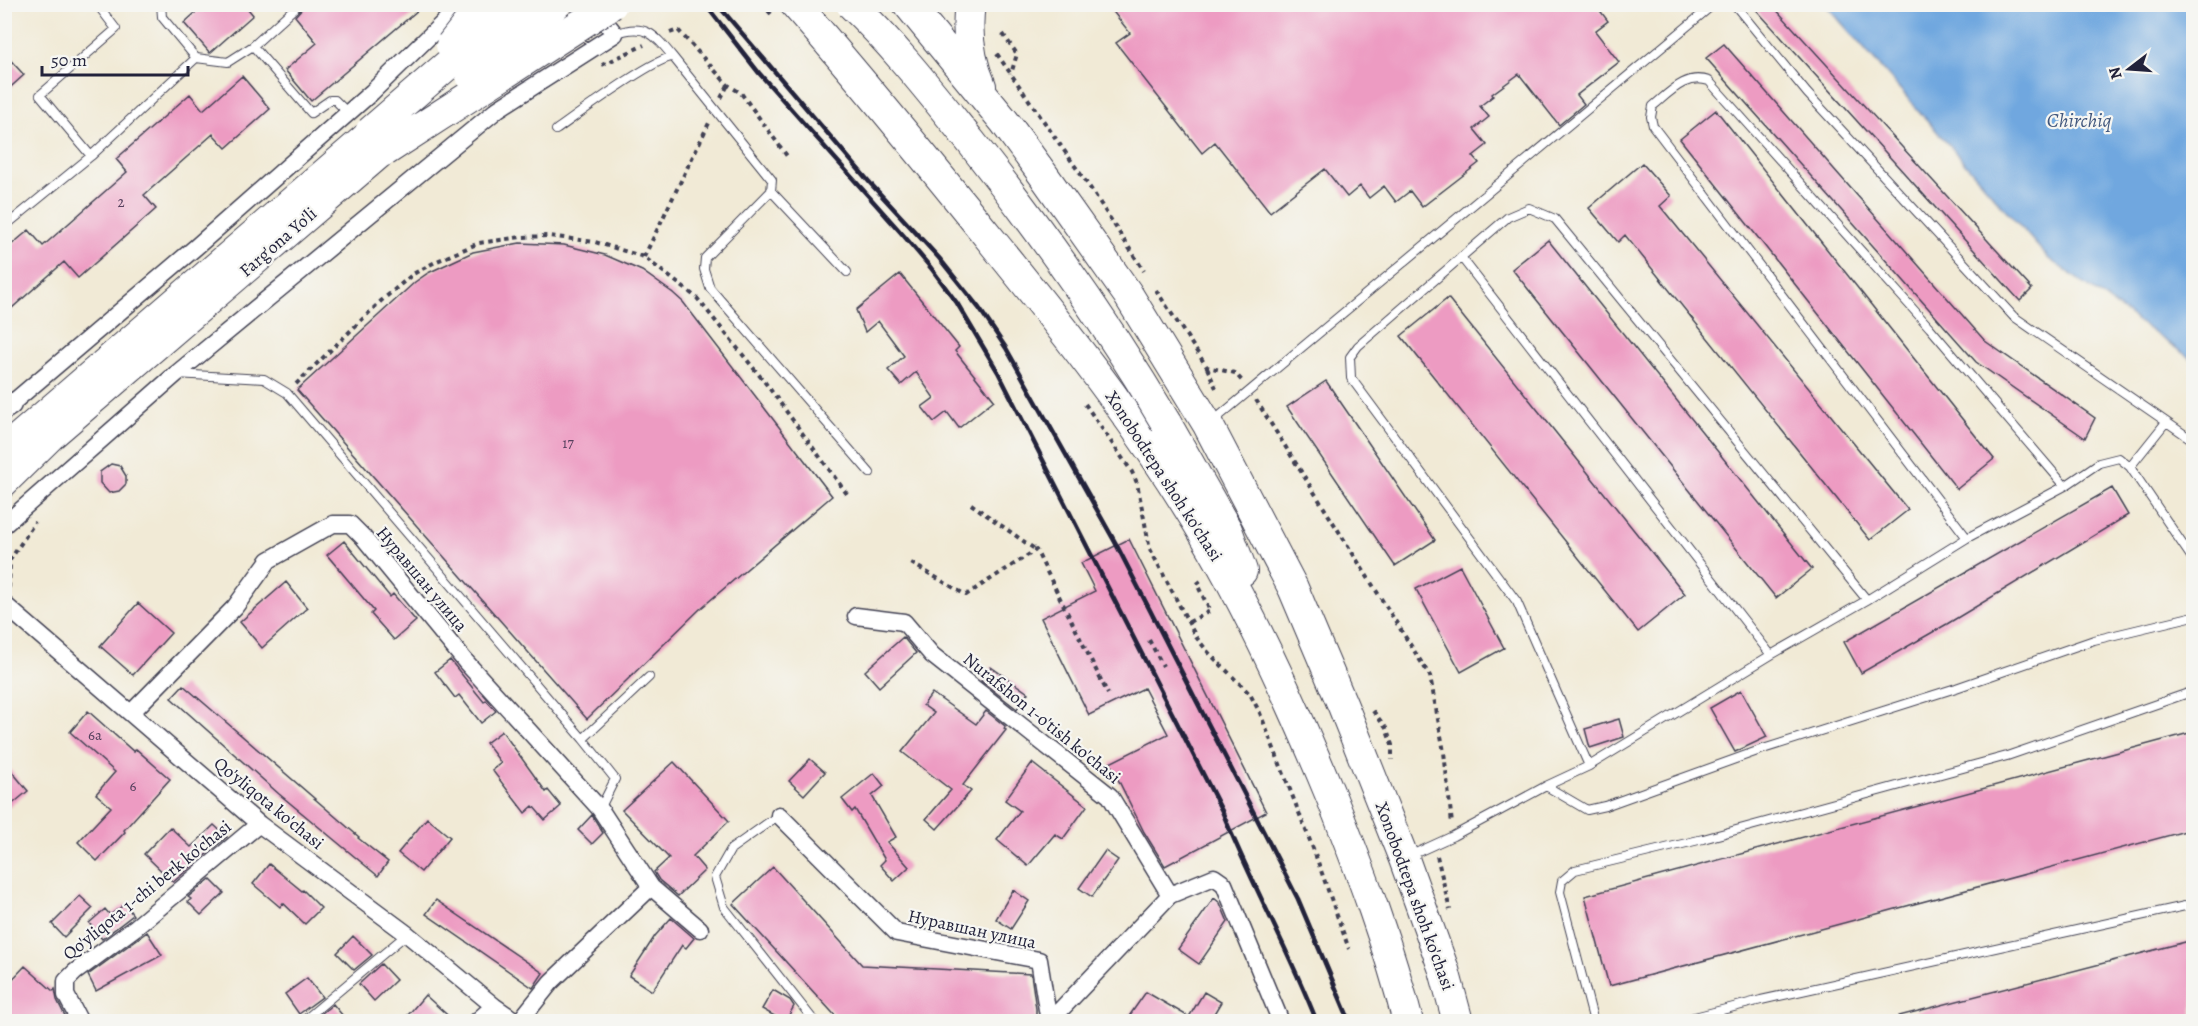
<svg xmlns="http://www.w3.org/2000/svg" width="2198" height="1026" font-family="Alegreya,serif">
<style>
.water{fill:#70a7df;stroke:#49648d;stroke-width:1.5}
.building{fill:#ed9bc2}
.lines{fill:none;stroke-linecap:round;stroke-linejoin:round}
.lane-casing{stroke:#414052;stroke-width:10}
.street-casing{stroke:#414052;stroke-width:19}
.secondary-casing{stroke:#414052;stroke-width:25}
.primary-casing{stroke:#414052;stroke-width:28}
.highway-casing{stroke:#414052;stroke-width:32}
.path{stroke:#414052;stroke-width:4;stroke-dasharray:4.5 4.5;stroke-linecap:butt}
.lane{stroke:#fff;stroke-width:8}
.street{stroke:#fff;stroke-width:16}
.secondary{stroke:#fff;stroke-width:22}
.primary{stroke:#fff;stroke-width:26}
.highway{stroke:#fff;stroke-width:30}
.rail{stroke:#22223b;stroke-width:4.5}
.highway-bridge-casing{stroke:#414052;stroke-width:32;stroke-linecap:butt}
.highway-bridge{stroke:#fff;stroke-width:30}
.labels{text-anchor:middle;stroke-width:4.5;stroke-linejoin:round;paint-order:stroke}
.number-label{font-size:15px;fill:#55405d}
.street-label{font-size:18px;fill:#22223b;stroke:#f6f6f2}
.water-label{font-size:20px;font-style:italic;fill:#41577d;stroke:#f6f6f2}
</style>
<rect width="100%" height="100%" fill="#f6f6f2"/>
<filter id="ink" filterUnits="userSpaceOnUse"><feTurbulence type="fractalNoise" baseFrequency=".0167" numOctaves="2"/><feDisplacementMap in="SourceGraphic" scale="12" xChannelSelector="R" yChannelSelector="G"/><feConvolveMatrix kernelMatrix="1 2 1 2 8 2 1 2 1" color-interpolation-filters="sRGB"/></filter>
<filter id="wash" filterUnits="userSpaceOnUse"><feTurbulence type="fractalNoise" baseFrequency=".008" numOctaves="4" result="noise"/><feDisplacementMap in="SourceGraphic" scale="24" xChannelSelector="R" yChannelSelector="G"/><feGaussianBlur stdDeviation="1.35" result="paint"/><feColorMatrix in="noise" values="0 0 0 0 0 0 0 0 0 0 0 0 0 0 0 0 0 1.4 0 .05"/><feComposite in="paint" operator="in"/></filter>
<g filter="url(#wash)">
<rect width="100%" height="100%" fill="#f1ead6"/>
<path class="water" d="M1826 5H2193V360L2049 259Z"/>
<g id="blocks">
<path class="building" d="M205 4H244L253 15 210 53 184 23Z
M306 4H425L311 101 285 70 317 43 295 16Z
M1107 4H1595L1608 21 1595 31 1619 62 1577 95 1584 104 1559 125 1519 74 1492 94 1493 96 1480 106 1489 117 1474 129 1487 145 1473 156 1479 163 1422 207 1410 191 1396 202 1384 186 1369 198 1360 186 1347 197 1325 169 1270 212 1215 142 1202 153 1116 43 1130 33Z
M1751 4H1771L2032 289 2020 301Z
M1724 44 1985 341 2095 418 2085 438 1976 362 1706 58Z
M4 53 24 75 4 93Z
M242 76 270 109 226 148 213 134 144 195 156 209 78 278 64 262 4 315V251L29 230 43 246 127 172 116 159 190 94 203 110Z
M1716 110 1994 459 1957 489 1680 139Z
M1642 163 1671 196 1660 206 1908 510 1870 540 1625 235 1618 242 1589 208Z
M1548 240 1812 569 1776 598 1512 269Z
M520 243 564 245 605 255 642 271 673 293 683 302 832 496 700 609 587 719 297 390 415 282 428 273 473 252Z
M900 274 959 347 955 351 994 400 959 428 947 412 934 422 922 407 934 398 916 372 901 385 888 370 904 356 878 321 865 332 856 310Z
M1448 298 1685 594 1638 632 1401 336Z
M1326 381 1435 540 1395 566 1287 407Z
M111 464 120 466 126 476V484L119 491 109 493 100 483V472Z
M2112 488 2128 515 1947 624 1861 673 1844 642Z
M1129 539 1266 812 1165 866 1144 832 1110 763 1168 734 1144 688 1089 715 1041 618 1095 591 1081 563Z
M344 541 390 597 393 594 416 621 394 640 371 614 374 611 327 555Z
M1460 566 1504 648 1461 672 1416 589Z
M286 582 307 608 262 648 240 622Z
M138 603 171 633 133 675 100 646Z
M903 637 916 653 879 687 865 671Z
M450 660 484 702 486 700 496 711 481 723 459 695 455 698 435 672Z
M991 667 1028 693 1017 709 981 681Z
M183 685 359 837 358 838 388 862 378 876 279 794 171 698Z
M1741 690 1767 737 1735 752 1710 708Z
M932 693 976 724 986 711 1005 726 1004 729 1006 730 963 785 971 791 937 829 926 819 951 790 902 752 934 713 923 705Z
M88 711 134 752 136 749 170 779 124 830 125 832 97 861 78 842 111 807 96 794 115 772 70 732Z
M1619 719 1624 737 1590 748 1585 729Z
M502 731 546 792 548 790 561 806 545 820 533 806 525 813 492 770 501 763 486 743Z
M2193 732V829L1609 986 1585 896Z
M810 759 825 772 804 795 789 781Z
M4 762 28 791 4 811Z
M674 762 729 821 693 856 705 870 678 896 659 880 654 872 669 858 622 810Z
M1032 763 1087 806 1063 839 1055 834 1028 866 997 840 1020 811 1005 800Z
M874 773 884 786 872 796 896 837 887 842 909 867 894 881 880 865 885 860 855 809 852 812 842 799Z
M592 815 603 833 592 844 578 830Z
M427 818 450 837 421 872 398 853Z
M214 825 227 837 173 882 144 854 170 827 191 847Z
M1105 851 1118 860 1092 897 1079 888Z
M269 864 302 891 303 890 321 908 305 924 283 903 280 907 253 884Z
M773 867 862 965 1031 974 1036 1009V1022H841L733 904Z
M210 879 224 893 201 915 188 902 191 899 188 897Z
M1013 890 1029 901 1011 929 996 919Z
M80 896 93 908 64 937 52 924Z
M1214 898 1220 903 1228 922 1199 964 1178 949Z
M436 900 543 973 533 988 426 914Z
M125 904 133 915 102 939 89 923 105 909 110 915Z
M671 918 694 938 686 948 682 945 652 991 629 976 655 936Z
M147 932 162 955 96 991 88 975Z
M353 936 372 955 354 970 337 953Z
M2193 940V1022H1900L1899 1016Z
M381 964 396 980 374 1001 359 984Z
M25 966 53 991 55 989 57 1000 68 1022H4V988Z
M307 978 322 997 299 1014 285 994Z
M773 990 790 1000 794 1006 785 1022 762 1009Z
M1146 992 1189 1017 1204 992 1221 1002 1209 1022H1125Z
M425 995 455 1022H402Z
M333 1004 348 1022H313L316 1018Z"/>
</g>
</g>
<g filter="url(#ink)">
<use href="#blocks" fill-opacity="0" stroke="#414052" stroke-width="1.5"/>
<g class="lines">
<defs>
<path id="lane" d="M1734 4 1807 93 2013 316 2194 441
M615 34C645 22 655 35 673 57
M253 46 311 113 330 100H335L348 113
M196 58 228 62 253 46 299 4
M556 130C576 116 655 57 673 57L772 180 771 191 705 258 704 269 710 288 870 473
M91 156 40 95 116 29 97 4
M771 191 847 272
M4 227 91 156 196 58 162 17 161 4
M1461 257 1771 655
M176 374 264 379 287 393 583 739 649 677
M2166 422 2130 467 2194 561
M1211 423 1714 4
M1967 538 1653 126 1651 117 1653 106C1670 92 1686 73 1709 81L1930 328 2065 486
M583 739 615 779 600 809
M1589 766 1517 602 1351 378 1350 357 1358 346 1508 217 1529 208 1555 219 1867 600
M1546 786 1589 766 1771 655 1867 600 1967 538 2065 486 2099 463 2119 458 2130 467
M779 815 731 849 715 877 724 907 815 1022
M1407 857 1453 836 1546 786 1587 810 1605 806 1763 749 1956 688 2094 640 2194 616
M302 1022 407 934
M1594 1022 1560 892 1562 881 1575 870 1703 839 2007 756 2194 691
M1675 1022 1761 1000 2194 904"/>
<path id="street" d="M4 410 196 247 372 92 446 20 455 4
M4 525 176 374 498 109 615 34 594 8
M4 604 259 824 407 934 494 1006 517 1022
M856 616 904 622 932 655 1110 796 1170 895
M132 712 235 607 269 560 333 524H350L363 537 465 661 600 809 651 887 700 929
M779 815 897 933 1039 960 1049 1022
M80 1022 66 995V981L75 972 136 927 259 824
M476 1022 494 1006
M519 1022 551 982 651 887
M1049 1022 1170 895 1214 877 1224 884 1281 1022"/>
<path id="secondary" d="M4 408 10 404"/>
<path id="primary" d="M4 448 370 132
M4 484 54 435 385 151"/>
<path id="highway" d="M795 4C864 83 930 164 995 245 1074 342 1151 441 1213 549 1259 629 1297 714 1332 799 1361 872 1389 946 1408 1022
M908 4 1004 121 1042 173 1127 293 1208 425 1293 588 1343 706 1404 859 1444 970 1458 1022
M970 4C966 32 970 61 981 86
M1166 423 1227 530 1242 571"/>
</defs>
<use href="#lane" class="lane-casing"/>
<use href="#street" class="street-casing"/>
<use href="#secondary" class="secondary-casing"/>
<use href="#primary" class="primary-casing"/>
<use href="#highway" class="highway-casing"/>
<path class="path" d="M762 4 772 15
M670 33 678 30 728 85 741 93 787 156
M1003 34 1017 54 1011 74
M997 54 1093 192 1144 271
M602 65 644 45
M721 98 728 85
M644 257 709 123
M1156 290 1207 367 1235 373 1243 382
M1207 368 1216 388
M296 384 381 301 413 274 437 261 479 243 521 237 549 236 595 242 644 257 697 298 764 381 847 494
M1256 400 1430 676 1444 752 1452 824
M1085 404 1132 472 1137 483 1150 549 1196 637 1208 652 1250 694 1260 713 1314 851 1349 949
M971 504 1036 550
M911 563 966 595 1036 550 1108 694
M9 588 10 560 35 522
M1189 622 1210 611 1197 584 1201 581
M1149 640 1163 666
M1373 711 1386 728 1392 745V760
M1437 856 1450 910"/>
<use href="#lane" class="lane"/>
<use href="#street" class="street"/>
<use href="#secondary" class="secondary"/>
<use href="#primary" class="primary"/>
<use href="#highway" class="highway"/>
<path class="rail" d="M705 4 759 73 904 236 931 268 957 303 998 372 1222 811C1251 883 1289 950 1317 1022
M717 4 871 184 939 258 979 308 1006 348 1115 542 1298 899 1350 1022"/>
<defs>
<path id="highway-bridge" d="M851 4C895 46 933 95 971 142 1042 232 1108 325 1166 423
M451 45 483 4
M471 77 556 4
M370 132 518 4
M385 151 612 4"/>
</defs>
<use href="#highway-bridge" class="highway-bridge-casing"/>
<use href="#highway-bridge" class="highway-bridge"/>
</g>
</g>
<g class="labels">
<g class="number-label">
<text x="121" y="207">2</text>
<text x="568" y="448">17</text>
<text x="95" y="740">6a</text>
<text x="133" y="791">6</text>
</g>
<g class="street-label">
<text transform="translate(278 242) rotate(-41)" y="6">Farg'ona Yo'li</text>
<text transform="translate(1164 476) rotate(57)" y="6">Xonobodtepa shoh ko'chasi</text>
<text transform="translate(422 579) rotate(50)" y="6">Нуравшан улица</text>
<text transform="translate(1042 718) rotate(39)" y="6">Nurafshon 1-o'tish ko'chasi</text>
<text transform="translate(269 803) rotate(39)" y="6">Qo'yliqota ko'chasi</text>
<text transform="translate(147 890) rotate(-39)" y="6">Qo'yliqota 1-chi berk ko'chasi</text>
<text transform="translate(1415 896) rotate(70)" y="6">Xonobodtepa shoh ko'chasi</text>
<text transform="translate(972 929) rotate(12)" y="6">Нуравшан улица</text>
</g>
<g class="water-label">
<text x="2079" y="127">Chirchiq</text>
</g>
</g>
<rect width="2198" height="1026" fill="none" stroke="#f6f6f2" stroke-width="24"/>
<g transform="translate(2129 69) rotate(253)" stroke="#f6f6f2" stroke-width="4.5" paint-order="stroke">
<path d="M0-4.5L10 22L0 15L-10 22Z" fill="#22223b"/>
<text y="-9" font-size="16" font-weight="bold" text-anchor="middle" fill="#22223b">N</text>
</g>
<path d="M42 66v9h146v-9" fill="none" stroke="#22223b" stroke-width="3"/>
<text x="51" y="66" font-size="18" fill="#22223b" stroke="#f6f6f2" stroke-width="4.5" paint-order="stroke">50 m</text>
</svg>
